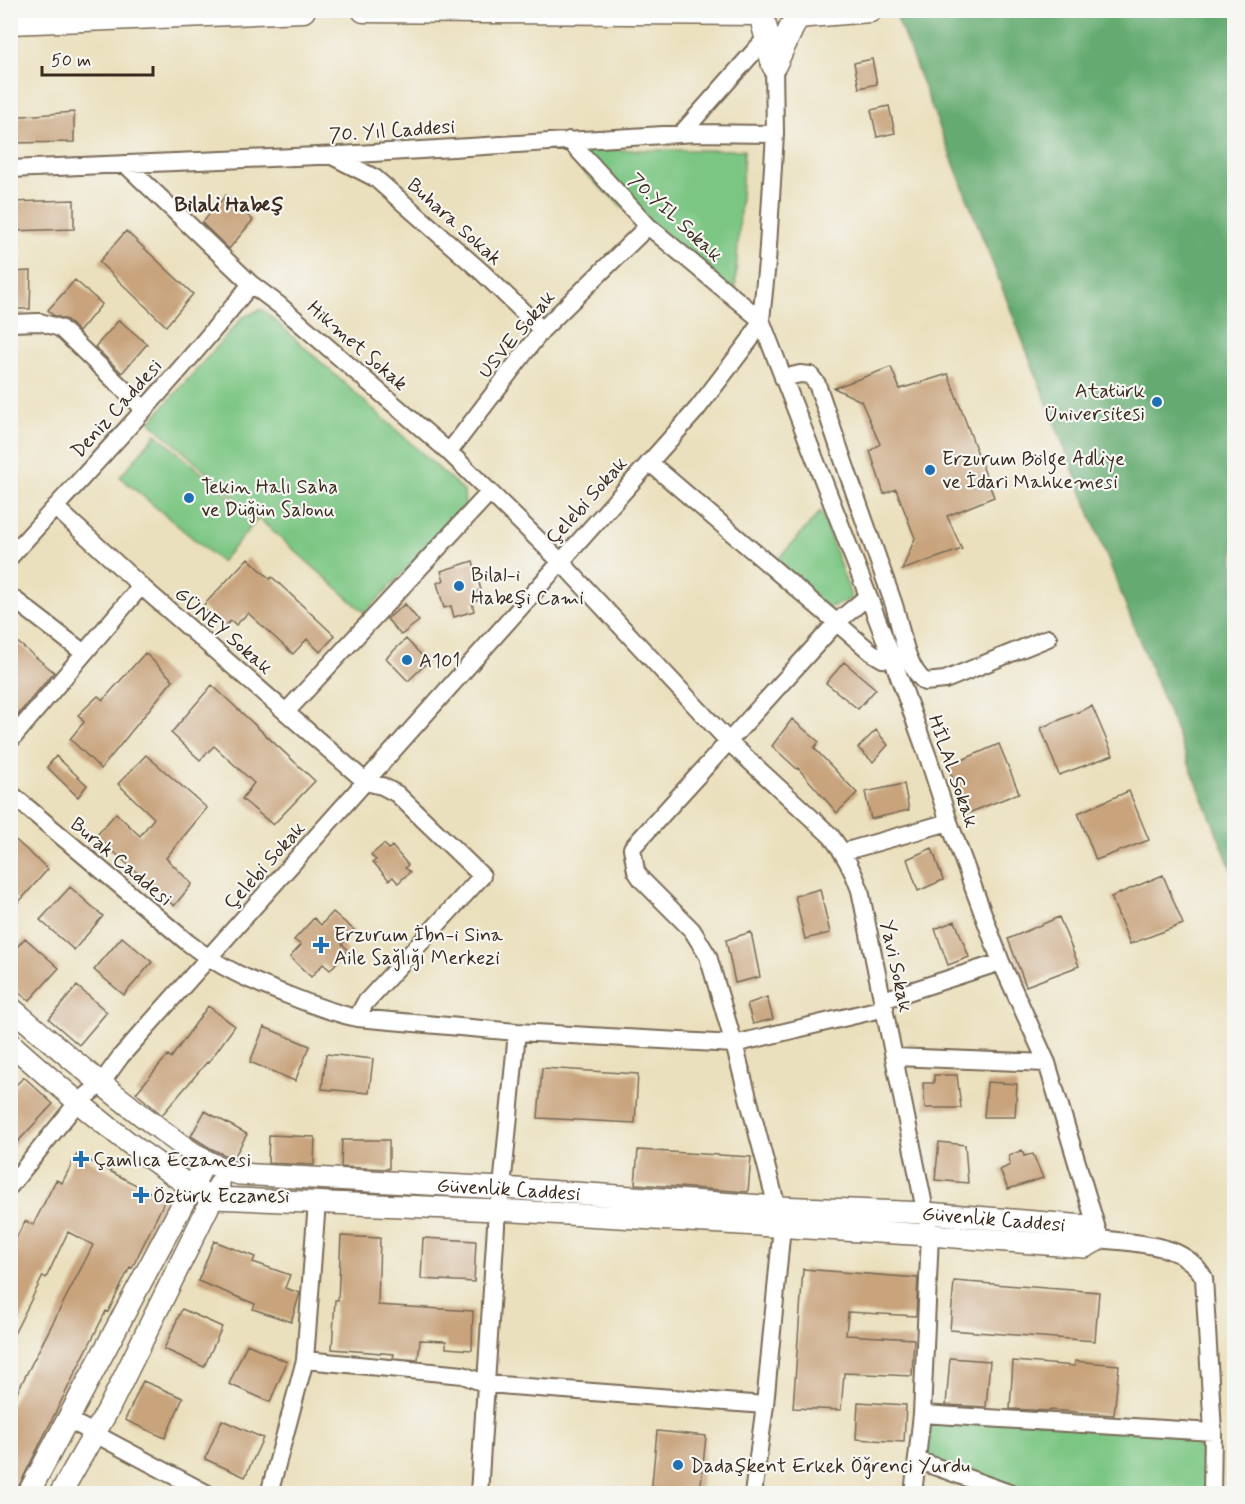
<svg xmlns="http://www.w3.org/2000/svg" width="1245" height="1504" font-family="Mynerve,sans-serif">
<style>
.green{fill:#7cc683;stroke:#5c7850;stroke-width:1.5}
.forest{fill:#65ab71;stroke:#506a48;stroke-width:1.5}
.building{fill:#c8a37c}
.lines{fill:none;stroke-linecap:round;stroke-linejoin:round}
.minor-casing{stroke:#796a56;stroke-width:20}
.major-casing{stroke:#796a56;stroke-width:24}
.highway-casing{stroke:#796a56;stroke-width:27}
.minor{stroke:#fff;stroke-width:16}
.major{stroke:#fff;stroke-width:21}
.highway{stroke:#fff;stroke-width:24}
.poi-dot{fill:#1f6fb2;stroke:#f6f6f2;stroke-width:2}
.labels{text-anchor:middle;stroke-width:4.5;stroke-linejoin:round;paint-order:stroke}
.street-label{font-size:20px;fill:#3b2a1e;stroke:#f6f6f2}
.poi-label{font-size:20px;fill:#3b2a1e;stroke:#f6f6f2;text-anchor:start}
.neighbourhood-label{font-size:21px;font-weight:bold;fill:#3b2a1e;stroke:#f6f6f2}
</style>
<rect width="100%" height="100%" fill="#f6f6f2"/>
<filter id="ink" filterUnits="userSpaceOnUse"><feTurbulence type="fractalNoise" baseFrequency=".0167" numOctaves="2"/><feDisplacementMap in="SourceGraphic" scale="12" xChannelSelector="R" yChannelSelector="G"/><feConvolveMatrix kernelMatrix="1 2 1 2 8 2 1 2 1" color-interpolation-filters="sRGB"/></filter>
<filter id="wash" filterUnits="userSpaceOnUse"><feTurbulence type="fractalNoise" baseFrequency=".008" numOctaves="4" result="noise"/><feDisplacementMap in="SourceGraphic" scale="24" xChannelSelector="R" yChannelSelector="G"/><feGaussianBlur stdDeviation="1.35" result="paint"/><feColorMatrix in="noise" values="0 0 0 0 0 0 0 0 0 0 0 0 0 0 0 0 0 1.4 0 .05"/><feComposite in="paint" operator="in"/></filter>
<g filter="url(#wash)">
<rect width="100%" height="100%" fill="#ebe0bd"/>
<path class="green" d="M564 150H744L734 307 567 157Z
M262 309 464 491 465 507 365 613 150 422 243 317Z
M156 434 257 520 221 562 120 477Z
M821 511 852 599 828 608 775 563Z
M922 1414 1213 1432 1212 1493H1012L917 1460Z"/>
<path class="forest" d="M1234 11V876L1135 629 897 18Z"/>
<g id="blocks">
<path class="building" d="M872 59 877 84 859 88 854 63Z
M889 106 895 133 877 137 871 110Z
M74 112V142L10 143V117Z
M226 195 253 220 229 249 202 223Z
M74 200V229L10 231V202Z
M126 231 193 294 166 326 99 262Z
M31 271 30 309H10V272Z
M75 280 102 304 79 332 67 320 53 315 48 310Z
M119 320 147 344 122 373 95 347Z
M891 367 900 389 948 374 994 497 947 516 962 549 902 570 915 538 896 489 884 494 870 451 880 444 861 401 834 388Z
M248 558 270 579 272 577 335 636 320 652 307 639 293 654 248 613 236 625 231 620 225 627 202 607Z
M473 561 481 590 475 592 477 600 472 602 474 611 454 617 451 606 444 608 437 583 444 580 441 571Z
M405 604 419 621 401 635 387 619Z
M406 639 428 662 408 681 386 658Z
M16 641 54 672 16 717 10 711V648Z
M145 653 173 680 101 769 70 739 84 722 78 715 98 696 103 700Z
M844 662 876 689 858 709 826 683Z
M212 685 315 781 273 825 242 799 254 783 214 746 200 760 171 733Z
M1092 706 1113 755 1059 775 1041 728Z
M792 719 819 742 814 748 857 793 837 813 798 768 797 769 772 746Z
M876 730 888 745 873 762 858 748Z
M999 744 1019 793 966 814 948 766Z
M146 755 207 808 166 858 192 884 174 906 96 836 116 813 140 836 154 818 118 784Z
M56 756 87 785 78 797 47 767Z
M904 784 909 810 871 819 865 792Z
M1129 791 1149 840 1096 860 1078 813Z
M10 835 48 869 19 902 10 894Z
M384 844 389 849 392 846 408 865 405 868 410 872 398 883 393 877 389 880 373 862 376 860 371 855Z
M932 848 943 880 918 891 907 859Z
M1163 875 1183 924 1130 944 1111 897Z
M70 887 103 916 74 950 40 920Z
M820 889 830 933 805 939 795 896Z
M333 912 354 930 342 944 348 950 330 970 323 964 311 977 290 957 301 945 294 940 314 918 321 925Z
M1059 917 1079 966 1026 986 1008 939Z
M955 921 969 957 948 965 935 929Z
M751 932 760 977 735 983 726 940Z
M122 937 152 962 124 995 94 970Z
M25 938 59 968 29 1001 10 985V955Z
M77 986 107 1012 79 1045 49 1019Z
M767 997 773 1019 753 1024 747 1004Z
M208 1006 235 1026 208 1063 207 1062 162 1115 136 1093 168 1055 171 1058Z
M264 1027 310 1046 295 1081 250 1062Z
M326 1054 373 1059 369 1093 322 1089Z
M542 1068 638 1074 635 1123 538 1118Z
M934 1075H957L961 1108H925L923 1083H934Z
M24 1077 53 1104 10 1150V1091Z
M987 1082 1017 1084 1015 1117H984Z
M205 1111 247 1134 233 1159 210 1148 191 1136Z
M269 1135 315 1137 314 1165 268 1163Z
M342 1140H389V1169L341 1167Z
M939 1142 965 1145 968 1183 935 1180Z
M638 1150 751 1157 748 1192 635 1184Z
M1022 1150 1024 1156 1033 1154 1043 1178 1008 1189 1000 1170 1010 1165 1009 1156Z
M77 1154 165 1200 132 1268 130 1267 108 1312 106 1311 15 1494H10V1406L93 1245 68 1232 46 1278 43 1276 10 1342V1250L25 1221 33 1225 56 1180 62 1183Z
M341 1236 380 1238 378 1305 473 1311 472 1350 446 1348V1341L420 1340 418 1360 393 1358 394 1354 332 1349 335 1300H338Z
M423 1238 476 1241 474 1282 421 1279Z
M214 1241 255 1257 253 1262 290 1275 285 1288 300 1293 291 1322 253 1309 255 1304 198 1281Z
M803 1269 918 1278 916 1316 848 1312 846 1335 914 1339 912 1376 844 1373 841 1410 793 1408Z
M954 1281 1099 1292 1095 1341 950 1330Z
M182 1309 222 1327 204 1367 164 1349Z
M247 1344 287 1362 270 1402 229 1384Z
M950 1358 990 1361 986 1407 946 1405Z
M1013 1361 1075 1366V1361L1119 1365 1114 1415 1050 1410V1411L1010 1409Z
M143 1381 183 1398 165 1438 125 1420Z
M858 1402 906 1405 904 1442 856 1439Z
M222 1420 263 1438 245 1477 205 1459Z
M657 1431 706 1436 700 1494H651Z"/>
</g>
</g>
<g filter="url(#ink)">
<use href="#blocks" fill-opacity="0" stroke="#796a56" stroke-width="1.5"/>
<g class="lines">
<defs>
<path id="minor" d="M681 134 766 38
M569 140 648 226 761 320 893 660 929 760 949 822 1001 962 1047 1063 1100 1239C1136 1244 1185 1242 1204 1278L1213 1432 1212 1494
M332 156 375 178 483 273 542 330
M125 164 251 284 279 305 449 452 560 561 729 742 831 836C844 853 853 870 860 890L930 1235 922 1414 913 1494
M10 169 341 155 696 133 775 134
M10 323 40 322 60 328 144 409
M783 378 800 374 810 375 817 384C842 457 867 529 893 602 902 627 904 665 925 682L945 680 1048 638
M449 452 542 330 648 226
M649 462 871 652 883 659 893 660
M55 507 141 586 366 782 382 786 397 794 482 876 365 1003 357 1018
M10 557C91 467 176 379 251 284
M10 596 84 653
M286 712 490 492
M10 741 141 586
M10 793 187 942C220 968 251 981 290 996 312 1005 334 1013 357 1018L517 1032 502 1188 497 1210 479 1494
M843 852 949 822
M883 1000 1001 962
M517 1032 734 1044 885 1008
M895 1057 1047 1063
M10 1186 77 1103 100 1085 121 1056 697 409 750 340 761 320 767 262 775 134 774 65
M777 1207 734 1044 708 956 692 930 642 880 636 871 632 848 837 622 868 596
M305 1360 463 1375 486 1384 765 1405
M922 1414 1213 1432
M67 1419 208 1494
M917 1460 1012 1494
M269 1494 305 1360 317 1202
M753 1494 765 1405 782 1226"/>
<g id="major">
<path id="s1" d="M10 1007C57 1047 103 1087 152 1123 180 1144 205 1165 239 1174L502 1188 777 1207 926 1213 1085 1226 1100 1239 1085 1247 930 1235 497 1210 214 1198C186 1186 166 1169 141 1152 95 1118 53 1081 10 1043"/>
<path d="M28 1494 205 1162"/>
<path d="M60 1494 108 1410 219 1185"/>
</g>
<path id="highway" d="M364 10 761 13 774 65 797 16 870 10
M10 22 303 10"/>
</defs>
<use href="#minor" class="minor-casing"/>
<use href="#major" class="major-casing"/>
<use href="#highway" class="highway-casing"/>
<use href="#minor" class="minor"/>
<use href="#major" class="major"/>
<use href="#highway" class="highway"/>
</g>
</g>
<g class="poi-dot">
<circle cx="1157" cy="402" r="6"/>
<circle cx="930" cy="470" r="6"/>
<circle cx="189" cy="498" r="6"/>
<circle cx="459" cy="586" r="6"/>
<circle cx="407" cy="660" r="6"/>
<path d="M318 936h6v6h6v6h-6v6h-6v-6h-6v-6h6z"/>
<path d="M78 1150h6v6h6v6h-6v6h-6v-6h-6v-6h6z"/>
<path d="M138 1186h6v6h6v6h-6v6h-6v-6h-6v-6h6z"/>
<circle cx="678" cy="1465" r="6"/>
</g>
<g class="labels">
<g class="street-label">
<text transform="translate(392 130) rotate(-4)" y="7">70. Yıl Caddesi</text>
<text transform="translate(676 217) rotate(43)" y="7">70.YIL Sokak</text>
<text transform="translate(455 221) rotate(42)" y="7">Buhara Sokak</text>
<text transform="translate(516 334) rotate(-50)" y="7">USVE Sokak</text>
<text transform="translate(358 345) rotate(41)" y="7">Hikmet Sokak</text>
<text transform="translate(116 408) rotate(-48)" y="7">Deniz Caddesi</text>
<text transform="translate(586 500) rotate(-48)" y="7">Çelebi Sokak</text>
<text transform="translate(224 630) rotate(41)" y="7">GÜNEY Sokak</text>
<text transform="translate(954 771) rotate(71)" y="7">HİLAL Sokak</text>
<text transform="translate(122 861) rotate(40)" y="7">Burak Caddesi</text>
<text transform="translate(264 865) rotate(-48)" y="7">Çelebi Sokak</text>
<text transform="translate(897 966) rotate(78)" y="7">Yavi Sokak</text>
<text dy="7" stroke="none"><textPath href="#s1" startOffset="555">Güvenlik Caddesi</textPath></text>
<text dy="7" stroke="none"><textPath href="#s1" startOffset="1041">Güvenlik Caddesi</textPath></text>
</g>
<g class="poi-label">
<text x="1145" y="397" text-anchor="end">Atatürk<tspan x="1145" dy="23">Üniversitesi</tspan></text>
<text x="942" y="465">Erzurum Bölge Adliye<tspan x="942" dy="23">ve İdari Mahkemesi</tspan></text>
<text x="201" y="493">Tekin Halı Saha<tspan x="201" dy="23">ve Düğün Salonu</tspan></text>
<text x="471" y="581">Bilal-i<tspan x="471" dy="23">Habeşi Cami</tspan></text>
<text x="419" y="667">A101</text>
<text x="334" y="941">Erzurum İbn-i Sina<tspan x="334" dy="23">Aile Sağlığı Merkezi</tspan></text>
<text x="93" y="1166">Çamlıca Eczanesi</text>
<text x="153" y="1202">Öztürk Eczanesi</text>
<text x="690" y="1472">Dadaşkent Erkek Öğrenci Yurdu</text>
</g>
<g class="neighbourhood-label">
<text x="229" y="211">Bilali Habeş</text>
</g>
</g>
<rect width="1245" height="1504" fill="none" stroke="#f6f6f2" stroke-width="36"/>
<path d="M42 66v9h111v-9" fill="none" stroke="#3b2a1e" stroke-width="3"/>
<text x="51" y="66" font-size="18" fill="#3b2a1e" stroke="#f6f6f2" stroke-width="4.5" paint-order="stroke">50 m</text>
</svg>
